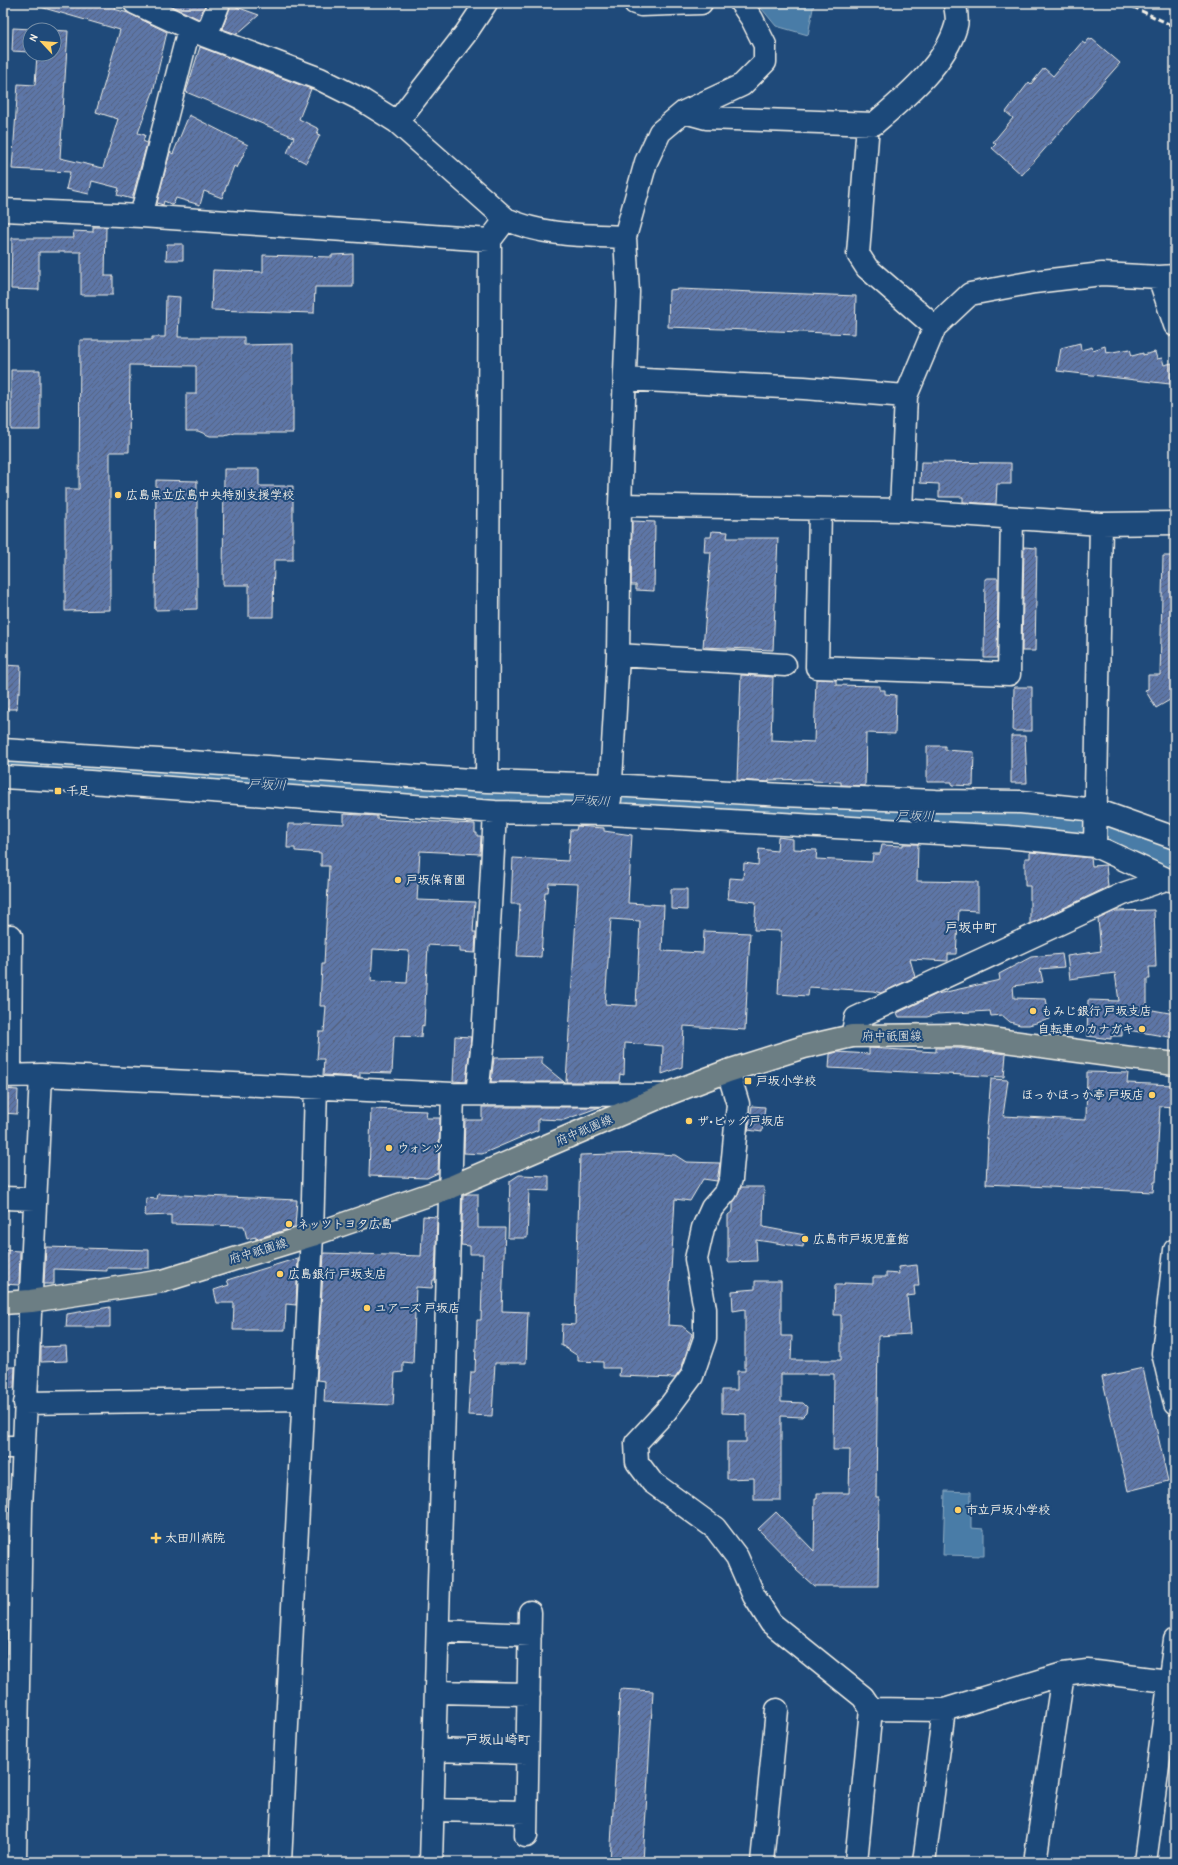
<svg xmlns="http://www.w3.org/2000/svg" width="1178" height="1865" font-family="'Patrick Hand','Klee One',sans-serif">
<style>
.water{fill:#4a7ca7;stroke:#8eabc1}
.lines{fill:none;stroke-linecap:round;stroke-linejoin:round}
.river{stroke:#4a7ca7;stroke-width:31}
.building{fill:url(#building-hatch);stroke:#f4f1e8;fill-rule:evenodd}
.minor-casing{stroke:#f4f1e8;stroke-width:25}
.major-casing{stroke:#f4f1e8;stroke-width:25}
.minor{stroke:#1f4a7a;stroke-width:22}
.major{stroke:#6c7e84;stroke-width:22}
.rail{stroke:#f4f1e8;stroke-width:3;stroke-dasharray:6 3;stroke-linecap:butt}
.poi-dot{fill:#ffd166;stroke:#1f4a7a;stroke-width:1.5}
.labels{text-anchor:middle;stroke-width:4;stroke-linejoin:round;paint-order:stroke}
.poi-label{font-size:12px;font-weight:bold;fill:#f4f1e8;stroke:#1f4a7a;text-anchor:start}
.street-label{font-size:12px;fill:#f4f1e8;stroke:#1f4a7a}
.water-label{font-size:13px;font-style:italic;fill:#dadfde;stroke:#1f4a7a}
.neighbourhood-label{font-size:13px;font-weight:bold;fill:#f4f1e8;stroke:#1f4a7a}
</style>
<defs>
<pattern id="building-hatch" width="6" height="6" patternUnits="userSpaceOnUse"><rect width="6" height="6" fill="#5d76a7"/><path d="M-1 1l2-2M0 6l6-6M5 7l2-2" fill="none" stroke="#54617b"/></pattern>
</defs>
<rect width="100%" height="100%" fill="#1f4a7a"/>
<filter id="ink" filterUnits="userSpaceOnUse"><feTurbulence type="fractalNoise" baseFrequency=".025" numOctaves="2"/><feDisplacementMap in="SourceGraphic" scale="8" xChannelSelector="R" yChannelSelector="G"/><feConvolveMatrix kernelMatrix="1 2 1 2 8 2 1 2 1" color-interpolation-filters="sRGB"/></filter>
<g filter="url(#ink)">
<path class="water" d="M757 3H814L808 35 776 26Z
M945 1491 971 1492V1528L984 1529V1556L943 1555Z"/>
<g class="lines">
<path class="river" d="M3 765H75L163 777 261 784 375 787 786 812 984 816 1075 823 1154 846 1175 854"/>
</g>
<path class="building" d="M37 3H117L114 9 128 13 167 32 153 92 138 133 145 135 143 141 147 143 132 199 117 195 119 188 92 181 89 194 66 189 70 172 12 169 18 84 35 85 37 54H54V30H30V52L12 51 13 28 68 31 60 158 103 168 118 119 96 112 120 30 37 6Z
M165 3H206L199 19Z
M231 5 259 15 237 34 222 29Z
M1089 39 1091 40 1092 39 1120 63 1022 175 992 148 996 144 993 142 1013 118 1006 112 1029 82 1031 84 1044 68 1053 76 1082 42 1085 44Z
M200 47 311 89 299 119 319 129 317 134 320 135 306 163 287 153 294 137 186 92Z
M189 115 248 145 237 168 234 166 222 198 204 191 200 205 176 198 173 205 164 201 163 205 157 203 170 152 173 154Z
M93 227H106L105 276H113V295H81V252H39V290L11 289 12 238H74L73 231 93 232Z
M167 244H183V260H166Z
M353 254V287H315L314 313 211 310 213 270 263 272V255L332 257V255Z
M679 289 856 296 855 334 668 327 669 290Z
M166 296 180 297 178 337H244V345L293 344V433H235L225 436H210L198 431H186V394H196V366L130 365 129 452H110V610L65 611V489H79L80 340H152V337H165Z
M1080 343 1081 350 1092 347 1093 350 1105 346 1106 353 1130 349 1132 356 1143 353V355L1155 352 1157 359 1162 358 1164 365 1172 363 1170 384 1057 371 1061 348Z
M11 370H40V430H11Z
M921 462 1011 463V484H997L996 504 963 502V497H939V484L920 483Z
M224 469H259V486H293V560H274L273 617H249V585H223Z
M156 480 197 481V609L155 610Z
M632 521 655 522 654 591 636 590V585H631Z
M712 531 728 532 727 538H778L773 650 703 647 711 552H704L705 537H711Z
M1024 547 1037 548 1035 651H1022Z
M1163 556H1175V697L1156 708 1145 690 1148 689V675H1160Z
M988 578H998L997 658H984L985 579Z
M3 665 21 666 20 693H18L17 709H3Z
M741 675 773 677 771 740 814 742 816 679 836 680V685L880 686V690H885V694L896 695 895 734 866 733 865 786 841 785V782L812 781V779L769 780V782L737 780Z
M1014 687H1032V731H1013Z
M1011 736H1025L1027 783H1011Z
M927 746H945V750L974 752 973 786 952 785V782H927Z
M344 814 377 816V819L475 824V833H477V836H481L480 854 420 851 417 900 475 902 473 932H476L475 953 460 952V947L428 945 424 1026 422 1025 421 1037 394 1036 392 1073 360 1072V1077L323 1075 324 1059H317L319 1032H324L326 1006H320L322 964H324L329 866H321V853L295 851V848H287L288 824H302L306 822 344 824ZM373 949 409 951 407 983 371 981Z
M577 826 604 828V831L632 835 628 903 664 905 662 951 703 953 704 931 750 933 745 1030 684 1026 682 1067 662 1074 663 1046 625 1043 624 1075 620 1074 619 1082H566L578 884 549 883 548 892H545L541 957 517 956 520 904H511L513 858 568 861 570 830H576ZM611 919 640 921 636 1006 605 1004Z
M778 837 793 839V849L817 850 816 859 872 862 873 854H880L882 845 903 846V844H918L917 881 978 882V911L959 910 956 954H948V961L910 959 915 977 881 993 873 991 809 987 808 996 778 994 781 931 754 930 756 902 728 899 730 878 743 879 744 863 758 865 759 849 777 851Z
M1030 852 1091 858 1092 866 1106 865 1108 887 1030 924V886H1025V858H1030Z
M671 889H687V910L671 909Z
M1154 910 1156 967H1149L1150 979H1147V1009L1175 1014V1038L1122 1029V1036H1111V1039L1087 1036 1088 1000 1119 1001 1115 973 1070 979 1067 956 1101 951 1098 919 1115 911Z
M1062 954 1064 967 1040 969 1043 982 1013 986 1014 998 1046 999 1050 1019 1029 1025H1020L1010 1022 1002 1015 991 1016 990 1011 937 1014 927 1017H899L897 1013 937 994 1000 980 999 974 1031 957Z
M455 1036 471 1037 466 1082 453 1081Z
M869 1048 936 1052V1048H958L1006 1054 1004 1077 829 1068 830 1054 837 1052 869 1054Z
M542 1057V1064L564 1082H491L494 1058Z
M1087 1072 1128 1073 1127 1083 1174 1085 1173 1107 1160 1106 1156 1182H1154L1153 1192 986 1184 988 1138H986L991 1079 1008 1080 1003 1116 1086 1120Z
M3 1089 18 1090 17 1114 3 1113Z
M752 1106 765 1107 762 1132 748 1130Z
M482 1107H600L564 1120 538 1119V1130L482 1154 464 1153 465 1120H482Z
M371 1109 427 1111 426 1118H440L438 1173 427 1178 369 1176Z
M646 1153 675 1155 686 1162 720 1163 717 1181 703 1179 690 1201 675 1199 668 1325 682 1326 692 1334 681 1370 675 1378 619 1376 620 1368H603V1362L578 1361V1356L561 1345 562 1324 575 1325 580 1155Z
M519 1175 549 1176V1191L529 1190 527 1238H508L510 1181Z
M741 1187H764L763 1227 805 1235 803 1247 756 1240 757 1261 728 1262V1215L733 1211V1203Z
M158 1194 297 1200 295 1227 256 1239V1237L247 1239 244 1226 171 1224V1215L145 1216 146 1198 157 1199Z
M467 1194H478V1228H505L502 1311 528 1312 526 1363H495L492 1416 468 1415 471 1372H475L477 1320H481L483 1254H470V1246L461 1245 463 1196Z
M423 1216 437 1217 435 1280H433L432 1288 416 1287 413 1363 403 1362V1372L395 1373 393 1405 324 1402 325 1381 317 1380 324 1253 421 1256Z
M46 1247 149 1250V1268H107V1271L54 1269V1284H44Z
M3 1250 20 1251 19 1285 3 1284Z
M298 1258 296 1305 286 1304 285 1330H233L234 1303H217L214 1290 229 1285 227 1280Z
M917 1265 919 1286H914L915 1295 907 1296 910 1334 878 1336 876 1497H879L878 1586H814L796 1570 797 1569 758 1529 776 1512 814 1551 815 1498H817V1493H849L850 1450H833L834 1374H781V1402L803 1403 807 1407 806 1413 802 1417 781 1416V1500H754V1478L727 1479V1442H746V1414L722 1413V1390H737V1371H745V1309L733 1311 732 1291 755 1289V1281H781V1336H792L791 1360H841V1315H834L835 1285H844V1283L873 1284V1277H886V1273L899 1274 898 1267Z
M110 1307V1327H66L67 1314Z
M66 1346 67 1361 41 1362V1347Z
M3 1367H15L14 1388H3Z
M1143 1368 1168 1481 1128 1491 1102 1377Z
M620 1689 653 1691 643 1862H610Z"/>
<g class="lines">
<defs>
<path id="minor" d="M135 3 206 36 320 79 362 100 397 122 506 219C543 236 584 235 625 237
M635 3 641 5 701 3
M206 36 219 3
M684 112 706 118 874 124C904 98 945 65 956 26 958 20 956 11 955 5
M397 122 466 33 486 3
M868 124 858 254 867 268 935 327
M3 210 141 216 490 240
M141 216 189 29
M1159 277 1175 325
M625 379 804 388 906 396
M620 505 901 510 1101 524 1175 523
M820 509 817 667 1009 674 1012 518
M901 510 906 396 935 327 970 294 1034 282 1102 274 1159 277 1175 276
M618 655 785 665
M3 750 487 781 611 785 783 795 936 801 1021 802 1096 810 1175 838
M3 777 90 782 495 812 610 814 1007 837 1095 846 1166 879 1175 881
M487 781 490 240 506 219
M610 799 618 655 620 505 628 292 625 237 646 162 660 132 684 112 742 85 765 62V45L752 19 741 3
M1095 846 1101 524
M852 1036 856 1018 1123 894 1166 879
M728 1071 738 1104 731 1179 726 1192 712 1208 703 1228 696 1259 705 1309V1338L692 1376 666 1411 636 1443 637 1462 652 1482 715 1528 737 1557 754 1596 771 1623 863 1697 871 1709 856 1862
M3 1076 41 1075 453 1094 665 1095
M10 1076 11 936
M477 1094 483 1040 495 812
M3 1198 35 1199
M1175 1250 1163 1353 1175 1404
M25 1403 303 1399
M3 1447H23
M438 1631 530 1635
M436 1692 529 1694
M871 1709 944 1710 1063 1674 1087 1671 1175 1682
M434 1750 527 1753
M433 1810 526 1812
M526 1836 530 1612
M15 1862 21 1508 41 1075
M280 1862 312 1235 316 1087
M431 1862 453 1094
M762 1862 777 1710
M924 1862 944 1710
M1035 1862 1063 1674
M1145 1862 1175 1640"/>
<path id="major" d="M3 1303 31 1301 163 1281 312 1235 451 1187 665 1095 728 1071 804 1047 852 1036 961 1035 1175 1064"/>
</defs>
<use href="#minor" class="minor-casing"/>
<use href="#major" class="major-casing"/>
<use href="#minor" class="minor"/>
<use href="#major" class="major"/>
<path class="rail" d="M1125 3 1175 27"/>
</g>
</g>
<g class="poi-dot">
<circle cx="118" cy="495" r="4"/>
<rect x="54" y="787" width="8" height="8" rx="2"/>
<circle cx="398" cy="880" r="4"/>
<circle cx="1033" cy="1011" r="4"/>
<circle cx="1142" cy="1029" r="4"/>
<rect x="744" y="1077" width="8" height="8" rx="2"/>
<circle cx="1152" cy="1095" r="4"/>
<circle cx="689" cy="1121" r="4"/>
<circle cx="389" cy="1148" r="4"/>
<circle cx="289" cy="1224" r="4"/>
<circle cx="805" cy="1239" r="4"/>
<circle cx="280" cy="1274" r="4"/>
<circle cx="367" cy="1308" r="4"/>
<circle cx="958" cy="1510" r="4"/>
<path d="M154 1532h4v4h4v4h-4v4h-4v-4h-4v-4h4z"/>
</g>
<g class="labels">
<g class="poi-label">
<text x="126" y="499">広島県立広島中央特別支援学校</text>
<text x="66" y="795">千足</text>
<text x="406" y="884">戸坂保育園</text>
<text x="1041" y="1015">もみじ銀行 戸坂支店</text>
<text x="1134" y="1033" text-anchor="end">自転車のカナガキ</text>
<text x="756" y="1085">戸坂小学校</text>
<text x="1144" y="1099" text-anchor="end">ほっかほっか亭 戸坂店</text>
<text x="697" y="1125">ザ•ビッグ戸坂店</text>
<text x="397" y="1152">ウォンツ</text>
<text x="297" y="1228">ネッツトヨタ広島</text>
<text x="813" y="1243">広島市戸坂児童館</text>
<text x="288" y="1278">広島銀行 戸坂支店</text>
<text x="375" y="1312">ユアーズ 戸坂店</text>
<text x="966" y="1514">市立戸坂小学校</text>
<text x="165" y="1542">太田川病院</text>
</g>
<g class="street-label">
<text x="892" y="1040">府中祇園線</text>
<text transform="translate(584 1130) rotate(-23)" y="4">府中祇園線</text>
<text transform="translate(258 1251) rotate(-17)" y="4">府中祇園線</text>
</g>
<g class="water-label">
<text transform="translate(267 784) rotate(2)" y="5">戸坂川</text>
<text transform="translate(591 800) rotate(3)" y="5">戸坂川</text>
<text transform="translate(915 815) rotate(1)" y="5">戸坂川</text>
</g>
<g class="neighbourhood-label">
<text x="971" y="932">戸坂中町</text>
<text x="498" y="1744">戸坂山崎町</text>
</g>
</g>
<rect width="1178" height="1865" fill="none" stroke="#1f4a7a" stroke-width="16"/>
<rect x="8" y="8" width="1162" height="1849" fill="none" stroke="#f4f1e8" stroke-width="1.5" filter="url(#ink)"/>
<g transform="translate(42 42) rotate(296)"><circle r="19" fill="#1f4a7a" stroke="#748da6"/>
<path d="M0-3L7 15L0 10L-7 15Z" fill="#ffd166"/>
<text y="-6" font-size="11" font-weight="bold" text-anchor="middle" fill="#f4f1e8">N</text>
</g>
</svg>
